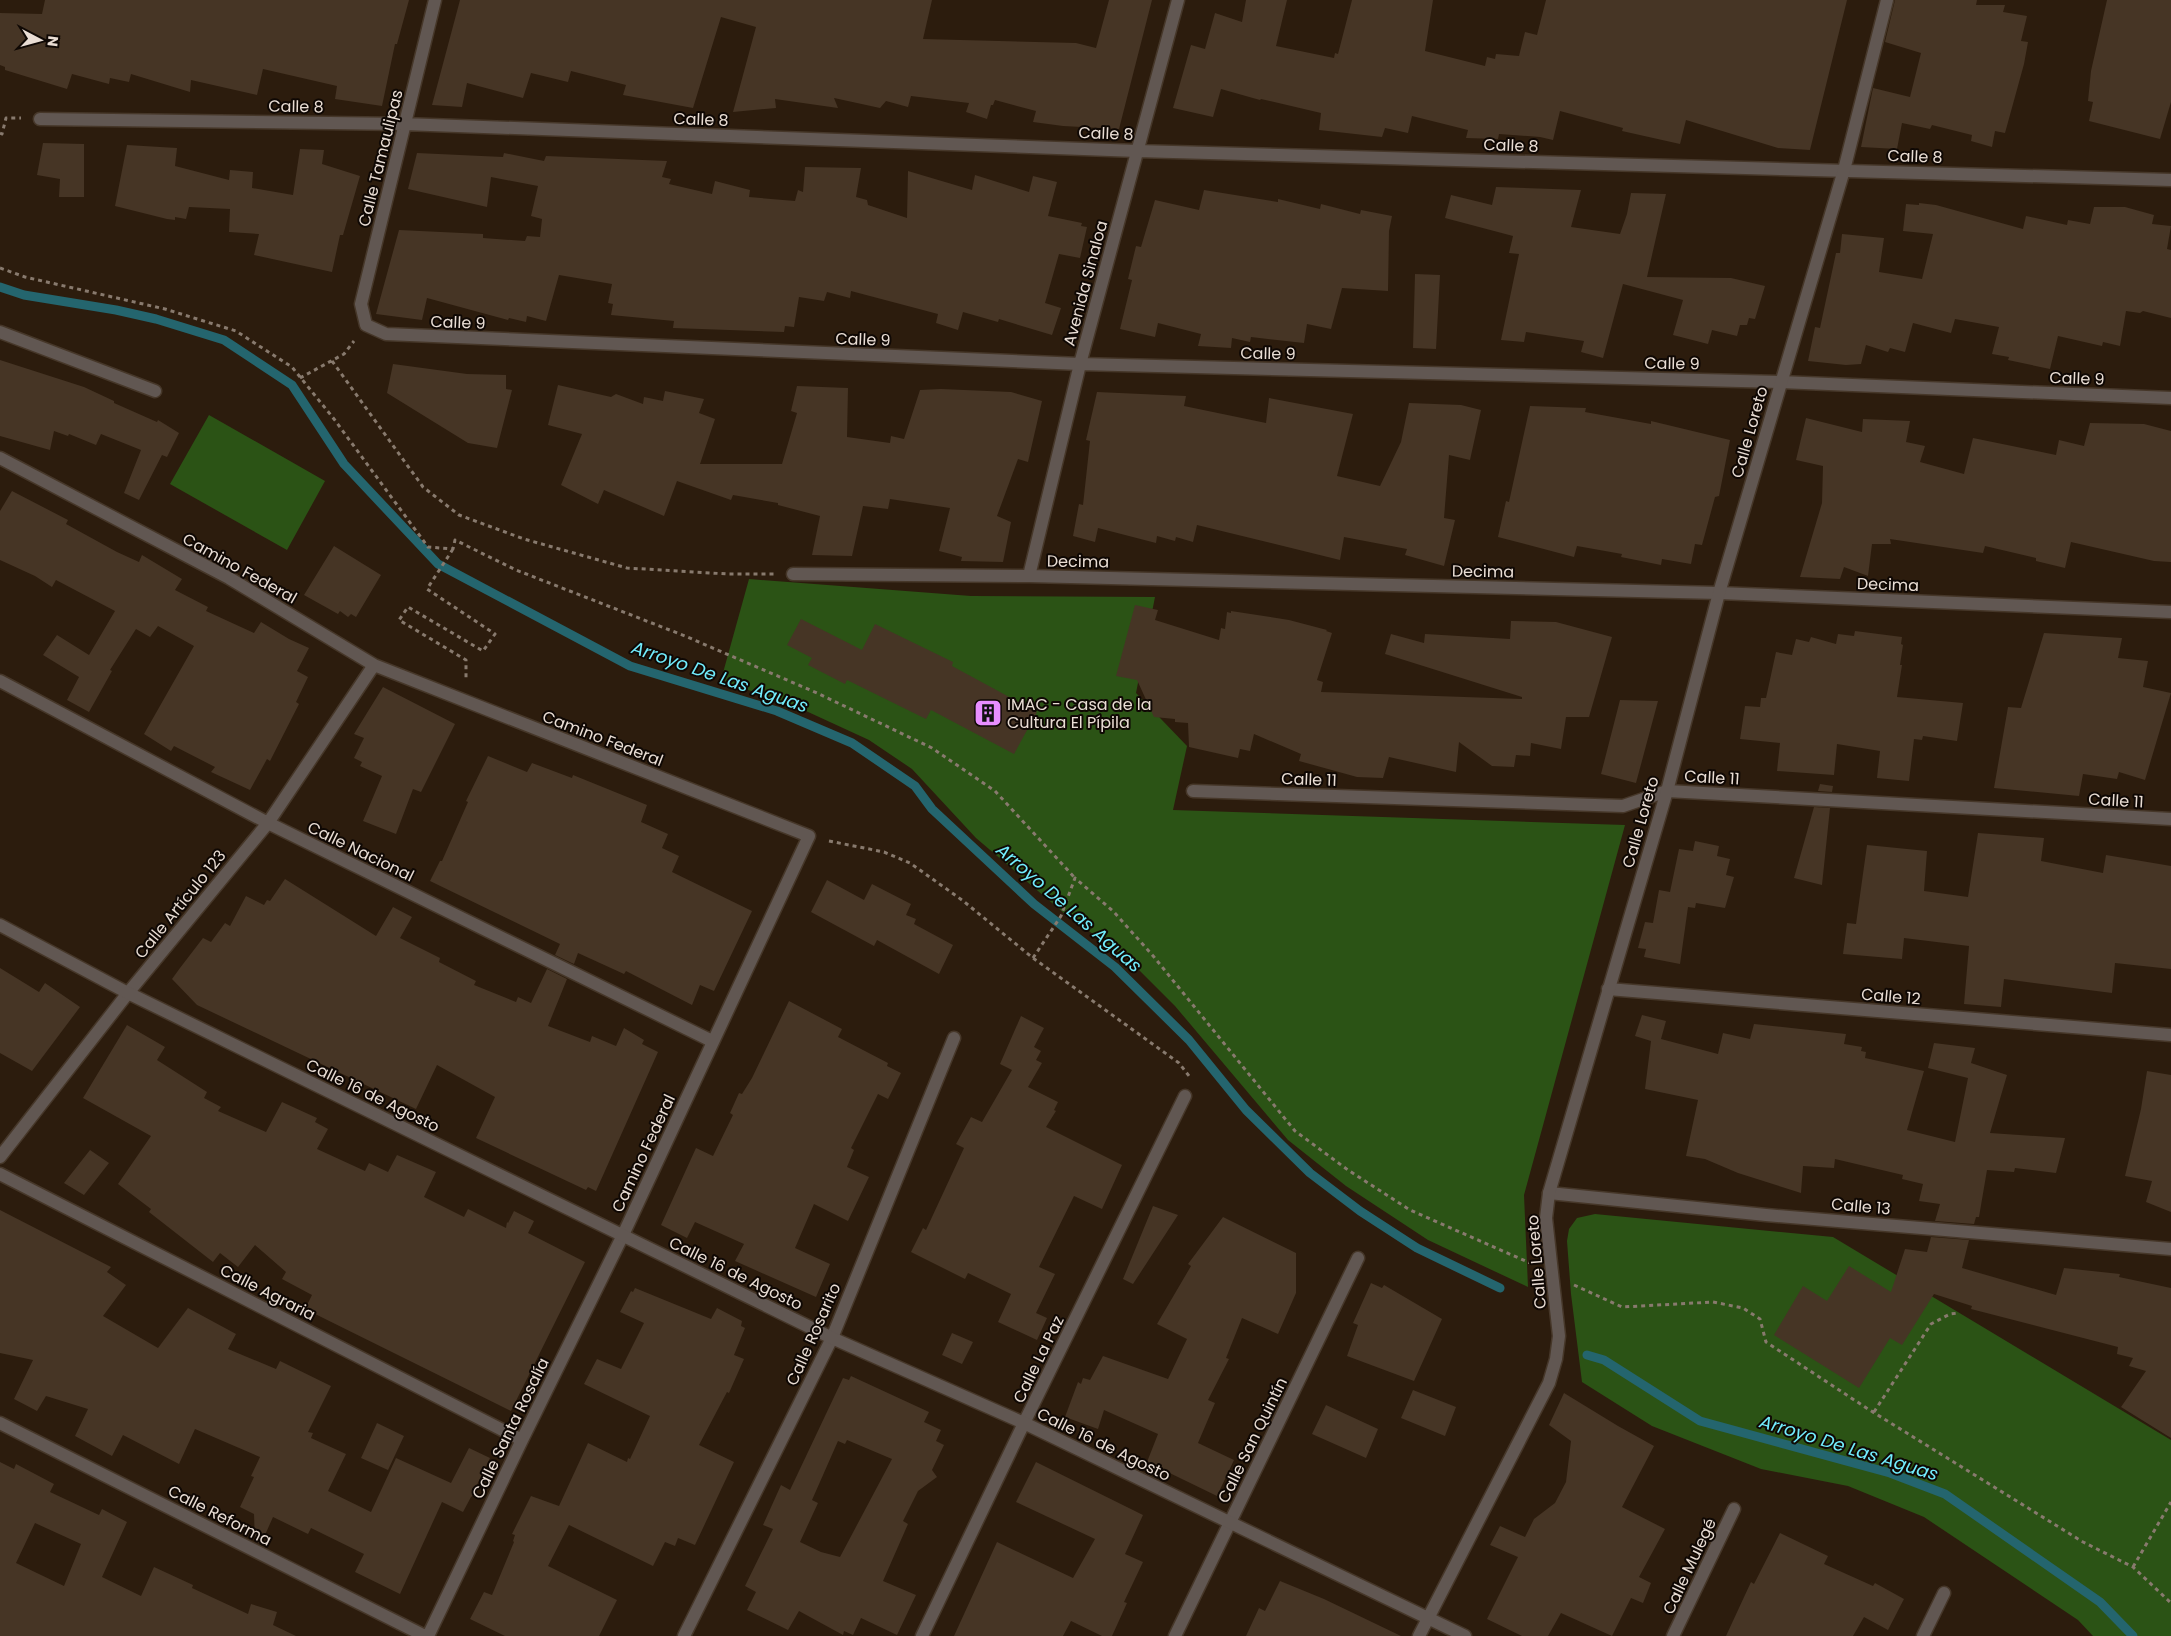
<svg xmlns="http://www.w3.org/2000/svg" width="2171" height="1636" font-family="Poppins,sans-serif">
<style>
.green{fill:#2b5315}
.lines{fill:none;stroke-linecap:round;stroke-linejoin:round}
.stream{stroke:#24656e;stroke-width:9}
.building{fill:#463525;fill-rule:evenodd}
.minor-casing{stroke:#463729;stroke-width:15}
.tertiary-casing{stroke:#463729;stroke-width:15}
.path{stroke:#887a6e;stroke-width:3;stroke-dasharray:4 4;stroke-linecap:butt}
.minor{stroke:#615752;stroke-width:12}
.tertiary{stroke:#615752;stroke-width:12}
.labels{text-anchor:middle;stroke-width:4;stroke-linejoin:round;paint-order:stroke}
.street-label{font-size:16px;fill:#e9ddd4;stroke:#0f0804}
.poi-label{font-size:16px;fill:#e9ddd4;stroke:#0f0804;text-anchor:start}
.water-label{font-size:18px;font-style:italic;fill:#72edfd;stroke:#0f0804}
</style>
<rect width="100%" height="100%" fill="#2c1c0d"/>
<path class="green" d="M209 415 325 481 287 550 170 484Z
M749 579 971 596 1155 597 1136 693 1187 746 1173 810 1625 825 1524 1195 1528 1287 1428 1240 1346 1186 1288 1140 1175 1006 1128 959 1065 914 976 838 912 769 869 740 806 711 721 680Z
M1595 1214 1833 1237 2171 1440V1636H2093L2078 1620 1924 1517 1848 1486 1761 1469 1652 1426 1582 1382 1571 1294 1567 1241 1569 1229 1577 1218Z"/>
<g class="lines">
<path class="stream" d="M0 287 24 295 116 310 156 319 224 340 292 385 344 464 438 564 630 666 777 711 852 743 915 786 932 809 1034 904 1115 967 1189 1040 1246 1110 1310 1173 1360 1211 1417 1248 1500 1288
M1587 1355 1604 1360 1700 1421 1890 1473 1945 1494 2100 1602 2133 1636"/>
</g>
<path class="building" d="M45 0H409L397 44H395L382 106 335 99 337 86 263 69 257 95 191 80 190 92 131 74 129 82 110 78 109 84 72 74 67 89 5 70V67L0 65V13L42 14Z
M460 0H932L923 39 1076 43 1096 48 1109 0H1152L1119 129 1063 126 1033 122 1036 111 995 100 993 105H991L987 119 966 112 969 103 911 96 908 107 886 101 880 108 834 98 838 108 775 99 776 108 733 112 756 27 721 17 693 108 623 95 626 85 571 71 568 82 531 73 523 98 467 83 462 107 432 105Z
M1246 0H1287L1276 46 1334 58 1335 53 1338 54 1352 0H1433L1425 51 1485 66 1487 57 1495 59 1496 54 1519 56 1525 32 1537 35 1546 0H1847L1810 150 1778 148 1686 120 1680 144 1622 131 1623 128 1560 111 1553 140 1540 137 1499 134 1498 139 1466 138 1468 130 1412 116 1408 133 1385 128 1382 137 1319 130 1321 113 1261 99 1260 100 1221 89 1213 117 1173 108 1191 45 1205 49 1215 13 1242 22Z
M1895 0H1977L1976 5H2005L2003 12 2027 16 2021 41 2028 42 2024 64 2005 133 1995 131 1992 147 1971 141 1972 135 1932 125 1930 129 1902 123 1897 149 1861 147 1873 88 1910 97 1921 53 1885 42Z
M2107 0H2171V102L2160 139 2089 121 2093 102 2088 101 2091 71Z
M43 143 84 144V197H59L60 179 37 175Z
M127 145 177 148 175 166 229 180 230 170 253 172 252 188 293 195 300 149 324 150 322 164 360 176 343 235H340L332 272 254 255 259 234 229 232 230 209 189 207 186 219 175 217V220L167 219 115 206Z
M417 153 503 157 504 153 544 161 546 156 667 161 662 177 671 179 669 184 712 194 715 181 750 190 749 197 795 201 798 190 803 192 805 167 861 168 856 197 867 200 868 205 907 218 908 171 972 190 975 175 1029 192 1033 176 1057 182 1048 216 1082 223 1081 226 1087 227 1080 258 1059 254 1045 303 1061 308 1052 335 999 319 998 322 963 312 958 330 936 323 938 314 851 291 850 298 827 292 824 301 799 297 794 327 785 326 784 332 673 328 674 321 611 315 613 304 608 303 612 284 559 275 546 321 527 316 526 322 509 318 508 320 427 298 422 320 376 314 399 230 483 234V238L525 241 527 236 540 237 542 219 531 216 538 186 491 177 487 207 408 189Z
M1496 187 1581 190 1571 227 1620 234 1627 214 1631 193 1666 194 1647 277 1731 278 1765 286 1755 319 1749 318 1747 325H1740L1737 336 1712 330 1708 344 1673 335 1683 300 1623 284 1603 358 1581 352 1584 341 1526 332 1524 342 1501 340 1519 254 1509 253 1513 236 1445 218 1451 195 1492 205Z
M1204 190 1278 202V199L1320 209 1321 204 1360 214 1361 210 1392 216 1389 231 1388 291 1342 288 1331 329 1307 324 1304 343 1251 337 1250 342 1232 338 1231 348 1198 346 1201 334 1158 323 1155 337 1120 329 1132 280 1128 279 1136 246 1141 247 1155 200 1199 210Z
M1919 203 1936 205 2023 229 2026 216 2067 225 2068 220 2090 224 2094 207H2125L2154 215 2152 224 2171 226 2167 249 2171 250V318L2143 311 2140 313 2126 311 2120 346 2103 342 2102 346 2058 336 2050 369 2008 360 2009 357 1992 354 1999 327 1955 319 1951 333 1913 323 1905 352 1890 348 1888 352 1866 345 1861 364 1846 365 1808 361 1815 327 1820 328 1836 253H1840L1842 234 1884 238 1879 272 1922 279 1933 234 1903 231 1906 204 1919 205Z
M1415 274 1440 275 1436 349 1413 348Z
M0 360 84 387 114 401V403L157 422 158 420 179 433 167 457 162 455 139 500 124 493 141 450 101 434 96 445 69 434 68 436 54 431 50 450 0 436Z
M393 364 467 374 506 375V389L512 390 497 448 468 443 387 393Z
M558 385 611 397 616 394 643 404 644 397 663 401 665 391 704 399 699 413 715 419 700 464H782L797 413 791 411 797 386 848 388 847 437 890 443 891 436 904 439 920 390 941 389 1011 392 1042 401 1028 462 1018 459 997 516 1011 522 1003 562 961 561 962 557 939 551 950 508 890 499 888 509 863 506 852 556 812 555 820 516 778 505V503L733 495 731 500 677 481 664 516 604 490 598 504 561 485 582 434 548 425Z
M1097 392 1186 396 1184 406 1266 423 1269 398 1353 414 1337 476 1380 486 1401 442 1409 403 1461 405 1481 410 1470 460 1449 455 1444 518 1455 520 1444 566 1405 555 1407 549 1344 537 1340 560 1197 525 1193 542 1176 537 1175 541 1157 536 1156 543 1098 528 1095 542 1073 536 1079 504 1083 505 1090 441 1086 440Z
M1530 406 1586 408 1585 412 1651 424V421L1730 440 1719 496 1715 497 1702 545 1695 544 1691 564 1662 559 1661 565 1621 557 1622 554 1577 546 1574 557 1498 537 1506 501 1509 502Z
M1806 418 1862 432 1863 419 1910 421 1906 442 1925 446 1920 462 1964 474 1973 438 2056 455 2059 440 2084 446 2090 423 2144 424 2171 431V562L2154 561 2071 542 2065 568 2036 561V558L1985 546 1983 553 1890 539 1891 544H1872L1868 576 1844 567 1840 579 1800 577 1822 503 1823 466 1796 460Z
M12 491 68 520 66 524 117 552 139 562 142 555 182 579 175 590 208 607 206 611 254 633 261 622 289 639 309 648 297 671 308 677 296 702 299 704 270 761 267 759 250 790 211 772 215 767 174 746 171 751 144 734 194 646 158 626 150 637 136 629 110 670 112 671 89 712 67 700 79 677 43 655 57 635 89 655 115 611 56 580 52 587 35 576 0 560V511Z
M334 546 381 575 356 617 351 614 348 617 340 611 338 614 304 595Z
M1135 605 1158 610 1155 620 1219 640 1221 628 1225 629 1227 612 1231 613V611L1289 620 1327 630 1326 631 1332 633 1317 680 1323 682 1321 692 1522 699V697L1385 654 1391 634 1424 643 1425 634 1510 639 1511 621 1556 622 1612 637 1589 717H1566L1561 749 1531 743 1530 756 1516 755 1514 767 1492 766 1459 742 1456 772 1389 757 1383 778 1357 777 1299 761 1301 754 1254 734 1250 751 1240 749 1238 758 1189 747 1188 723 1175 722V719L1154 717 1137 680 1116 676Z
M801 619 862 650 875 624 953 662 952 666 1037 712 1014 754 931 710 926 719 847 680 845 684 808 665 812 658 787 645Z
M1855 631 1902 637 1901 644 1903 645 1900 665H1902L1897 697 1963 703 1957 741 1923 736 1922 740 1914 739 1909 781 1877 778 1880 751 1837 744 1834 775 1777 771 1780 743 1740 739 1745 706 1760 707 1761 698H1766L1776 652 1792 655 1796 639 1809 642 1811 637 1836 644 1838 634 1854 636Z
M2044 633 2122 638 2118 658 2148 661 2143 687 2171 693 2145 780 2119 772 2117 779 2083 774 2079 796 1994 788 2008 707 2021 708Z
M383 687 455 724 421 792 413 789 396 834 363 821 382 776 360 766 362 762 354 758 364 738 354 734Z
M1620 700 1658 701 1636 783 1601 774Z
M488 756 527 772 532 763 572 778 573 775 647 805 641 822 668 834 662 848 679 856 672 872 752 911 714 991 700 985 692 1005 626 971 624 974 578 953 574 964 555 955 560 944 430 881 440 861H442L468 802 466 801Z
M1820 784 1833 786 1832 792 1818 791Z
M1814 807 1830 808 1822 885 1794 878Z
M1978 833 2044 838 2041 861 2103 873 2106 855 2171 866V969L2115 963 2112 993 2004 979 2001 1007 1964 1004 1969 946 1904 938 1902 959 1843 954 1847 923 1856 924 1867 845 1927 851 1924 891 1968 897Z
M1695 841 1719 846 1717 856 1730 859 1726 875 1734 877 1725 908 1696 903 1695 908 1688 907 1680 964 1644 957 1646 949 1638 948 1645 922 1653 923 1659 890 1670 892 1679 849 1693 851Z
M285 879 376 936 393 907 412 917 400 938 440 958 439 962 476 981 474 985 516 1002 518 997 531 1003 547 969 567 979 548 1026 590 1042 592 1036 616 1046 624 1028 644 1040 642 1044 658 1052 596 1191 588 1187 586 1190 476 1138 495 1097 437 1065 416 1109 197 1005 172 979 180 968 203 938 211 942 225 923 230 926 246 896 264 905 267 900 270 901Z
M827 880 864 900 872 884 911 904 906 915 916 919 914 924 953 945 939 974 877 940 874 946 811 912Z
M0 968 39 992 45 983 80 1007 32 1071 0 1053Z
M789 1001 842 1029 838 1037 888 1063 887 1066 901 1073 888 1099 878 1094 851 1148 854 1150 847 1167 869 1177 848 1221 814 1204 795 1248 830 1264 816 1297 735 1261 744 1244 695 1222 687 1238 661 1225 696 1148 713 1156 733 1115 730 1113 739 1093 742 1094 752 1078Z
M1642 1015 1666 1021 1661 1039 1718 1054 1723 1033 1750 1039 1754 1024 1846 1034 1844 1044 1862 1047 1861 1051 1866 1052 1865 1058 1924 1071 1907 1130 1955 1142 1968 1078 1928 1068 1934 1043 1975 1048 1971 1063 2007 1075 1990 1133 2065 1138 2056 1173 2015 1168 2014 1172 1987 1170 1979 1217H1976L1974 1224 1935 1221 1940 1204 1919 1201 1923 1184 1902 1179 1903 1175 1835 1159 1834 1168 1803 1166 1801 1193 1738 1173 1705 1159 1686 1156 1698 1100 1645 1089 1651 1041 1635 1036Z
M1021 1016 1044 1028 1034 1047 1041 1051 1036 1060 1042 1063 1028 1087 1058 1102 1054 1110 1056 1111 1046 1127 1122 1165 1102 1209 1074 1196 1039 1267 1055 1274 1036 1313 1047 1318 1037 1340 998 1322 1011 1294 968 1273 965 1279 911 1252 923 1228 926 1230 964 1148 956 1144 971 1117 982 1122 1012 1070 1000 1064Z
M127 1025 165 1047 157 1060 207 1092 204 1098 221 1107 218 1111 266 1132 282 1102 317 1118 315 1122 328 1129 317 1149 365 1171 369 1163 388 1172 397 1155 436 1172 424 1197 464 1217 468 1209 506 1228 507 1222 508 1223 514 1211 534 1221 528 1233 585 1262 511 1411 305 1309 312 1295 282 1279 286 1272 255 1245 238 1267 220 1253 213 1262 149 1212 151 1209 118 1184 151 1136 83 1098Z
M2147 1071 2171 1075V1212L2146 1202 2152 1181 2125 1176 2141 1109Z
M90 1150 109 1163 84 1195 64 1183Z
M1153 1206 1178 1215 1133 1284 1123 1279Z
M0 1210 111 1267 107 1272 126 1285 103 1316 158 1348 188 1308 236 1334 228 1349 276 1369 280 1361 331 1386 308 1432 313 1433 311 1438 346 1454 328 1491 371 1512 396 1458 451 1483 469 1448 490 1458 473 1493 475 1494 471 1497 463 1512 442 1502 400 1594 355 1572 364 1554 311 1528 308 1534 273 1517 261 1544 255 1542 254 1514 240 1507 254 1477 251 1476 260 1457 195 1429 179 1464 123 1435 112 1456 75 1436 88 1409 46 1396 37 1411 14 1399 33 1360 0 1353Z
M1223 1217 1296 1253V1293L1278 1334 1242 1318 1226 1358 1229 1359 1208 1400 1215 1403 1198 1443 1234 1460 1217 1496 1147 1462 1158 1434 1104 1410 1098 1429 1065 1417 1078 1382 1081 1384 1083 1378 1090 1380 1103 1356 1168 1379 1187 1339 1157 1324 1191 1266 1188 1264Z
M1931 1237 1969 1240 1962 1268 2056 1295 2064 1268 2120 1274 2119 1277 2171 1288V1438L2121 1407 2146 1371 2129 1366 2133 1358 2117 1354 2118 1347 1971 1309 1972 1306 1934 1294 1902 1345 1890 1338 1859 1388 1774 1335 1803 1286 1827 1301 1849 1266 1891 1292 1905 1249 1927 1252Z
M1371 1283 1382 1288 1384 1285 1442 1319 1414 1381 1347 1356 1358 1325 1353 1323Z
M635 1288 711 1319 717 1308 742 1321 741 1326 745 1328 734 1355 744 1359 729 1393 727 1392 699 1445 734 1462 695 1545 678 1538 675 1546 665 1542 653 1566 569 1525 548 1566 617 1600 599 1636H505L470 1619 484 1592 492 1595 514 1542 513 1541 515 1535 512 1534 531 1496 559 1506 588 1443 627 1462 628 1458 630 1459 650 1416 584 1384 597 1359 621 1369 644 1323 620 1312 631 1291 633 1292Z
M952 1333 973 1342 962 1364 942 1355Z
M851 1376 929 1412 924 1422 941 1430 936 1441 944 1445 932 1470 937 1477 918 1491 903 1521 908 1524 883 1581 916 1595 897 1635 861 1618 853 1635 844 1631 843 1635 799 1611 788 1630 747 1610 756 1592 745 1586 773 1529 763 1525 781 1485 790 1490 843 1378 849 1380ZM847 1440 892 1459 840 1557 821 1552 800 1542 818 1503 812 1500 838 1441 845 1444Z
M1413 1390 1456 1407 1445 1436 1401 1418Z
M1564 1393 1618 1426 1654 1446 1622 1507 1665 1529 1639 1577 1651 1583 1643 1603 1631 1598 1612 1636 1561 1613 1548 1636H1522L1487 1619 1518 1557 1490 1545 1500 1526 1525 1537 1534 1519 1555 1503 1566 1482 1571 1441 1549 1425Z
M1326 1405 1378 1429 1366 1458 1312 1434Z
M377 1423 404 1436 388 1470 361 1458Z
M0 1462 14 1469 16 1464 54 1484 50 1492 99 1515 102 1509 127 1522 102 1577 141 1596 154 1567 193 1585 192 1588 248 1614 251 1604 277 1612 273 1625 296 1636H0ZM35 1523 81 1544 64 1586 16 1563Z
M1036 1462 1143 1515 1125 1554 1143 1562 1124 1602 1127 1603 1112 1636H1102L1071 1621 1063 1636H954L997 1542 1073 1578 1095 1539 1016 1502Z
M1780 1533 1828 1556 1824 1564 1873 1586 1875 1583 1904 1599 1888 1630 1864 1617 1853 1636H1726L1751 1582 1754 1584Z
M1280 1581 1324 1599 1401 1636H1246L1259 1608 1265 1611Z"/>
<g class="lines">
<defs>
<path id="minor" d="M435 0 361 304 366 325 386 334 1080 364 1780 382 2171 398
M40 119 404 124 1137 151 2171 180
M0 332 155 391
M0 458 229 578 374 665 809 836 623 1235 522 1440 428 1636
M793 574 1029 576 1719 593 2171 612
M1029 576 1080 364 1178 0
M0 681 268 823 712 1041
M1193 791 1623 806 1667 791 2171 819
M1608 989 2171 1035
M0 1157 128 993 268 823 374 665
M0 1174 522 1440
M1549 1193 1766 1215 2171 1249
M0 1423 425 1636
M1024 1423 1185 1096
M684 1636 832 1338 954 1038
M1175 1636 1358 1258
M1673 1636 1734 1509
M1923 1636 1944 1593"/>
<path id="tertiary" d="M0 925 128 993 832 1338 1024 1423 1465 1636
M922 1636 1024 1423
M1419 1636 1549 1383 1556 1359 1559 1336 1546 1218 1549 1193 1667 791 1719 593 1844 170 1887 0"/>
</defs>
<use href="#minor" class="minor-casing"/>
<use href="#tertiary" class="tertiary-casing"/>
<path class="path" d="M0 133 2 134 6 118H21
M0 268 25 277 165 309 236 331 256 344 292 367 334 419 428 547 453 549 455 540 516 570 685 636 817 693 932 748 995 791 1075 878
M332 361 423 487 459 515 524 539 627 568 728 574H774
M300 378 344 354 354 341
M453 549 427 589 495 634 483 651 408 607 399 620 466 660V680
M829 841 884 852 910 863 962 900 1033 958 1179 1063 1189 1076
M1033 958 1061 916 1075 878 1114 912 1154 957 1295 1131 1348 1170 1410 1210 1530 1263
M1574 1285 1622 1307 1713 1302 1743 1308 1760 1319 1766 1342 1868 1409 2083 1542 2133 1567 2171 1603
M1874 1412 1931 1324 1950 1314 1959 1313
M2133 1567 2171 1502"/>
<use href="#minor" class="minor"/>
<use href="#tertiary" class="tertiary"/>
</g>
<defs>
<symbol id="building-square" viewBox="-11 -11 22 22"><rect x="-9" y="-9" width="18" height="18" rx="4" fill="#e88eff" stroke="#0f0804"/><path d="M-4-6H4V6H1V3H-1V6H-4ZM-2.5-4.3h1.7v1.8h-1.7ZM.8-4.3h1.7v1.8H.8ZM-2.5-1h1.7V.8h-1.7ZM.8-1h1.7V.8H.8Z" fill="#111"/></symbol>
</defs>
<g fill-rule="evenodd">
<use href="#building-square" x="972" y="697" width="32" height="32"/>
</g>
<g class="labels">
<g class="street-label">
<text transform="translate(296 106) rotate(1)" y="6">Calle 8</text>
<text transform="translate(701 119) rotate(2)" y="6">Calle 8</text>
<text transform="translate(1106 133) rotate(2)" y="6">Calle 8</text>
<text transform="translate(1511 145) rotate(2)" y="6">Calle 8</text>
<text transform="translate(1915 156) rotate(2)" y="6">Calle 8</text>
<text transform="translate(380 158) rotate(-76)" y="6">Calle Tamaulipas</text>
<text transform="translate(1085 283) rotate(-75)" y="6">Avenida Sinaloa</text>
<text transform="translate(458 322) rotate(2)" y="6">Calle 9</text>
<text transform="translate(863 339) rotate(2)" y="6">Calle 9</text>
<text transform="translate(1268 353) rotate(1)" y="6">Calle 9</text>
<text transform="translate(1672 363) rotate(1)" y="6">Calle 9</text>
<text transform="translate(2077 378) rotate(2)" y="6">Calle 9</text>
<text transform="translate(1749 432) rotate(-74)" y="6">Calle Loreto</text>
<text transform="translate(1078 561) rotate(1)" y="6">Decima</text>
<text transform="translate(240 568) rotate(29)" y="6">Camino Federal</text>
<text transform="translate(1483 571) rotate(1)" y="6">Decima</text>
<text transform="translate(1888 584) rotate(2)" y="6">Decima</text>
<text transform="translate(603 738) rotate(21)" y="6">Camino Federal</text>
<text transform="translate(1712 777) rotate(3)" y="6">Calle 11</text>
<text transform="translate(1309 779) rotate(2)" y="6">Calle 11</text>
<text transform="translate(2116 800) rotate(3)" y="6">Calle 11</text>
<text transform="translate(1640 822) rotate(-74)" y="6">Calle Loreto</text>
<text transform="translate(361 851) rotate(26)" y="6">Calle Nacional</text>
<text transform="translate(180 904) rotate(-51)" y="6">Calle Artículo 123</text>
<text transform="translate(1891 996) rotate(5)" y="6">Calle 12</text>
<text transform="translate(373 1095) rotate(26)" y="6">Calle 16 de Agosto</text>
<text transform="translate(643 1153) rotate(-65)" y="6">Camino Federal</text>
<text transform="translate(1861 1206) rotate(5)" y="6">Calle 13</text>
<text transform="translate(1536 1262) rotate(-95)" y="6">Calle Loreto</text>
<text transform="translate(736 1273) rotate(26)" y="6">Calle 16 de Agosto</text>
<text transform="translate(268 1292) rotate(27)" y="6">Calle Agraria</text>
<text transform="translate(813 1334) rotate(-66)" y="6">Calle Rosarito</text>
<text transform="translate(1038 1359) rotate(-64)" y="6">Calle La Paz</text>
<text transform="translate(510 1428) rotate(-64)" y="6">Calle Santa Rosalía</text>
<text transform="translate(1252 1440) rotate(-64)" y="6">Calle San Quintín</text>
<text transform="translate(1104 1444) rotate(26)" y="6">Calle 16 de Agosto</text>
<text transform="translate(220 1515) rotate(27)" y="6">Calle Reforma</text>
<text transform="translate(1689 1566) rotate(-65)" y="6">Calle Mulegé</text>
</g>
<g class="poi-label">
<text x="1007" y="710">IMAC - Casa de la<tspan x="1007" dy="18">Cultura El Pípila</tspan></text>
</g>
<g class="water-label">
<text transform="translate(720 677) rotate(19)" y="6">Arroyo De Las Aguas</text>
<text transform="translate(1069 908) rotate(41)" y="6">Arroyo De Las Aguas</text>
<text transform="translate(1849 1448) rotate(17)" y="6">Arroyo De Las Aguas</text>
</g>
</g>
<g transform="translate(40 40) rotate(96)" stroke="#0f0804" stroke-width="4" paint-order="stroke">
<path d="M0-4L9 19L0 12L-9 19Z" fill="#e9ddd4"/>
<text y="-8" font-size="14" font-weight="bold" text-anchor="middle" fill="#e9ddd4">N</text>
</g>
</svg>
